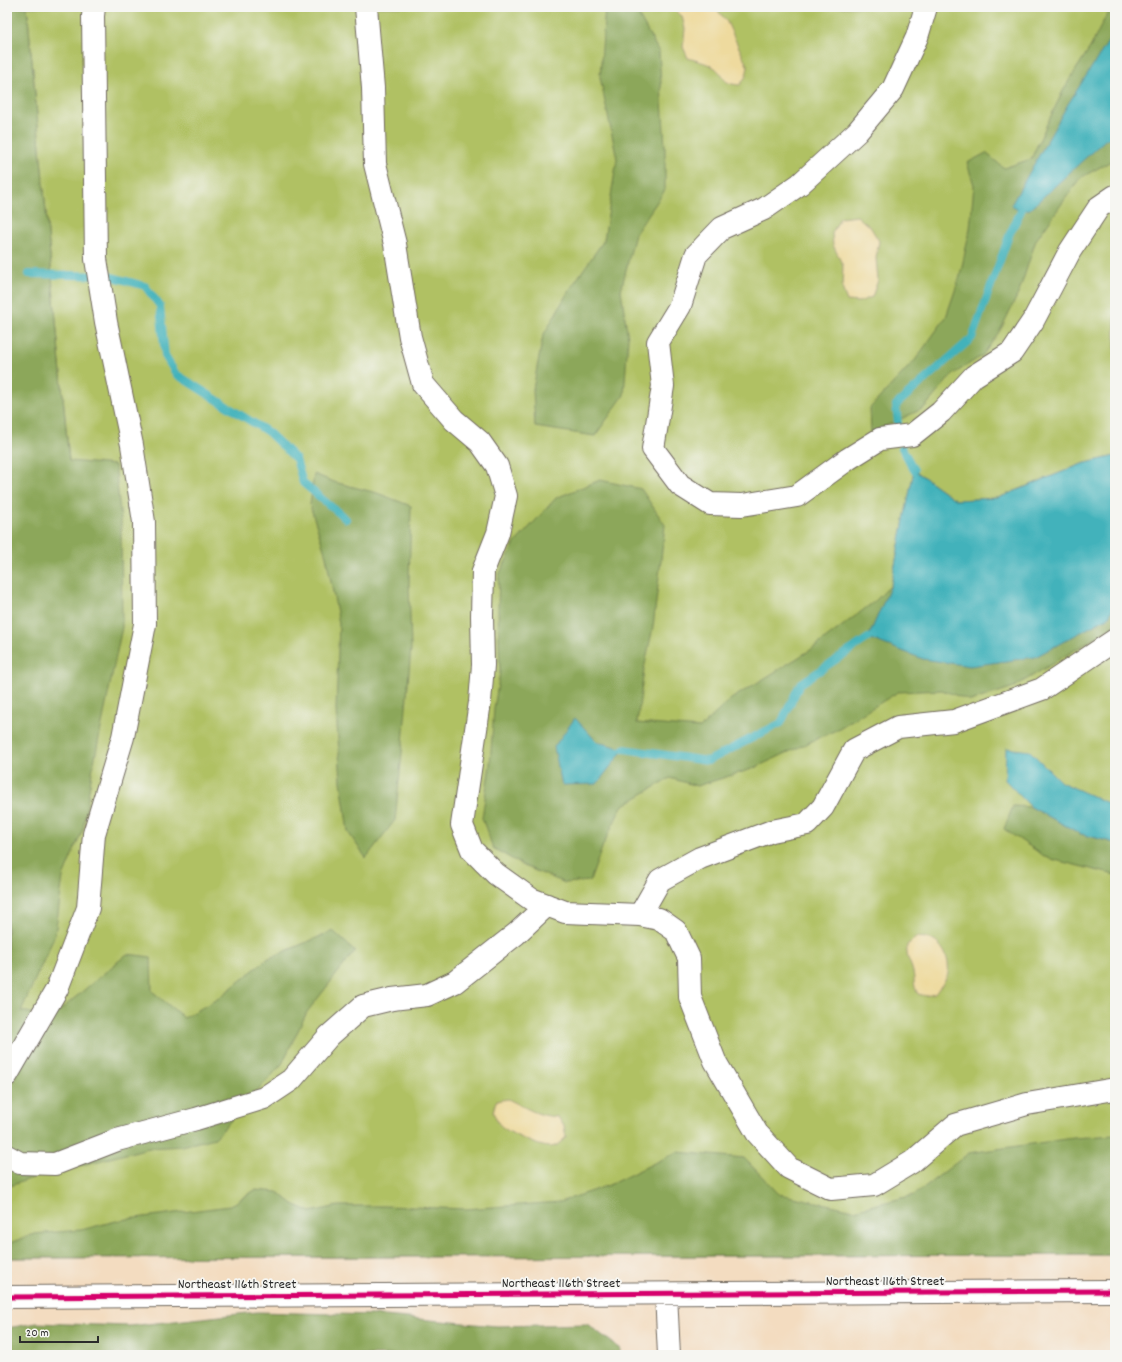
<svg xmlns="http://www.w3.org/2000/svg" width="1122" height="1362" font-family="Dekko,sans-serif">
<style>
.green{fill:#b0c164;stroke:#6e7648}
.forest{fill:#8ca75a;stroke:#5c6942}
.sand{fill:#eeda9e;stroke:#8c8264}
.water{fill:#42b2bb;stroke:#366e73}
.lines{fill:none;stroke-linecap:round;stroke-linejoin:round}
.stream{stroke:#42b2bb;stroke-width:8}
.minor-casing{stroke:#71695f;stroke-width:24}
.minor{stroke:#fff;stroke-width:22}
.cycleway-casing{stroke:#f6f6f2;stroke-width:8}
.cycleway{stroke:#d6006c;stroke-width:5}
.labels{text-anchor:middle;stroke-width:3.5;stroke-linejoin:round;paint-order:stroke}
.street-label{font-size:14px;fill:#2b2b2b;stroke:#f6f6f2}
</style>
<rect width="100%" height="100%" fill="#f6f6f2"/>
<filter id="ink" filterUnits="userSpaceOnUse"><feTurbulence type="fractalNoise" baseFrequency=".025" numOctaves="2"/><feDisplacementMap in="SourceGraphic" scale="8" xChannelSelector="R" yChannelSelector="G"/><feConvolveMatrix kernelMatrix="1 2 1 2 8 2 1 2 1" color-interpolation-filters="sRGB"/></filter>
<filter id="wash" filterUnits="userSpaceOnUse"><feTurbulence type="fractalNoise" baseFrequency=".012" numOctaves="4" result="noise"/><feDisplacementMap in="SourceGraphic" scale="16" xChannelSelector="R" yChannelSelector="G"/><feGaussianBlur stdDeviation="0.9" result="paint"/><feColorMatrix in="noise" values="0 0 0 0 0 0 0 0 0 0 0 0 0 0 0 0 0 1.4 0 .05"/><feComposite in="paint" operator="in"/></filter>
<g filter="url(#wash)">
<rect width="100%" height="100%" fill="#f3dcc0"/>
<path class="green" d="M27 7H1115V1255L7 1258V857L69 461Z"/>
<path class="forest" d="M7 7H27L69 461 115 465 121 521 122 627 92 772 83 829 63 877 55 935 21 1011 52 1017 127 954 151 957 152 991 184 1018 219 998 267 959 333 931 355 951 307 1012 282 1064 215 1138 182 1146 149 1148 35 1177 7 1187Z
M605 7H637L640 18 659 52 665 147V190L635 234 621 290 628 338 624 395 595 436 535 427 533 389 543 336 568 292 604 240 617 159 600 77Z
M1115 11V159L1080 178 1036 240 1019 292 1001 329 983 355 952 375 924 408 871 433 870 408 916 359 946 317 960 276 970 229 974 185 967 163 986 153 1004 168 1031 159 1046 126 1065 87 1091 46 1108 12Z
M1115 456V623L1111 628 1014 687 971 701 942 690 898 692 836 730 752 769 697 786 670 778 622 806 603 845 590 881 565 883 524 866 493 848 482 818 490 765 494 709 500 672 498 609 499 575 515 543 556 498 600 480 641 489 665 525 653 627 644 669 637 723 700 728 731 699 812 649 875 601 891 585 914 470 956 500 998 498 1082 464Z
M314 474 334 482 377 493 411 506 409 583 411 648 403 743 395 820 366 858 348 832 341 781 336 710 339 623 326 556 310 505Z
M1013 806 1031 807 1081 834 1115 843V875L1047 858 1004 829Z
M1115 1135V1255L7 1258V1244L34 1234 81 1230 120 1220 230 1206 255 1190 278 1192 293 1204 311 1212 338 1206H384L466 1209 560 1202 609 1185 677 1152 744 1158 779 1194 854 1210 914 1195 969 1153 1074 1138Z
M257 1312 374 1315 497 1326 587 1324 621 1349 618 1355H7V1328L37 1323 129 1326Z"/>
<path class="sand" d="M670 7H715L727 22 748 67 746 76 740 85C721 84 726 77 715 68 708 63 697 61 688 58L683 47 685 29 682 16Z
M857 216 871 228 879 241 876 258 878 280 872 297 859 302 847 301 842 288 843 266 833 245 832 233 840 218Z
M917 937C921 938 926 937 930 939 943 944 950 959 948 973 946 981 939 988 935 994L926 996 918 994C913 986 915 981 913 972 910 960 906 960 907 945Z
M508 1099C527 1108 537 1116 558 1117L564 1126 566 1137C562 1141 558 1146 551 1147 541 1148 508 1133 500 1125 497 1122 495 1116 493 1112L496 1101Z"/>
<path class="water" d="M1115 31V137L1105 140 1030 209 1021 211 1011 205 1068 104Z
M1115 456V603L1109 617 1035 657 970 666 923 659 868 638 891 585 914 470 956 500 998 498 1082 464Z
M575 718 597 742 624 749 597 784 562 785 554 747Z
M1006 748 1030 751 1061 782 1110 804 1115 803V843L1081 834 1031 807 1005 780Z"/>
<g class="lines">
<path class="stream" d="M29 274 109 276 145 286 160 306 165 356 176 374 268 432 296 459 303 483 346 519
M898 423 896 405 972 338 1010 233 1021 211
M902 448 914 470
M624 749 708 761 781 723 800 684 868 638"/>
</g>
</g>
<g filter="url(#ink)">
<g class="lines">
<defs>
<path id="minor" d="M366 7 373 88 375 164 395 244 410 337 423 384 454 420 480 442 497 466 506 496 498 533 483 571 482 616 483 665 480 702 462 825 472 850 496 874 531 899 565 912 640 915 659 919 676 931 689 958 690 997 715 1061 757 1133 789 1168 831 1189 874 1185 912 1162 955 1125 1027 1104 1115 1089
M926 7 917 37 893 89 857 132 800 184 764 209 722 228 696 255 680 306 658 342 663 386 653 449 680 485 710 504 742 505 797 496 848 459 880 439 912 435 941 412 974 376 1012 352 1033 321 1070 251 1099 207 1115 196
M640 915 660 880 700 858 772 831 807 824 823 807 854 750 898 727 954 721 1042 689 1115 640
M7 1075 57 989 88 908 94 834 123 737 145 624 144 522 132 445 106 322 96 259 93 16 94 7
M7 1156 20 1163 55 1164 117 1140 196 1119 264 1098 291 1080 329 1036 363 1006 392 999 427 995 455 982 516 934 547 905
M666 1294 669 1355
M7 1297 1115 1291"/>
</defs>
<use href="#minor" class="minor-casing"/>
<use href="#minor" class="minor"/>
<defs>
<path id="cycleway" d="M7 1297 1115 1291"/>
</defs>
<use href="#cycleway" class="cycleway-casing"/>
<use href="#cycleway" class="cycleway"/>
</g>
</g>
<g class="labels">
<g class="street-label">
<text x="885" y="1285">Northeast 116th Street</text>
<text x="561" y="1287">Northeast 116th Street</text>
<text x="237" y="1288">Northeast 116th Street</text>
</g>
</g>
<rect width="1122" height="1362" fill="none" stroke="#f6f6f2" stroke-width="24"/>
<path d="M20 1336v6h78v-6" fill="none" stroke="#2b2b2b" stroke-width="2"/>
<text x="26" y="1336" font-size="12" fill="#2b2b2b" stroke="#f6f6f2" stroke-width="3" paint-order="stroke">20 m</text>
</svg>
